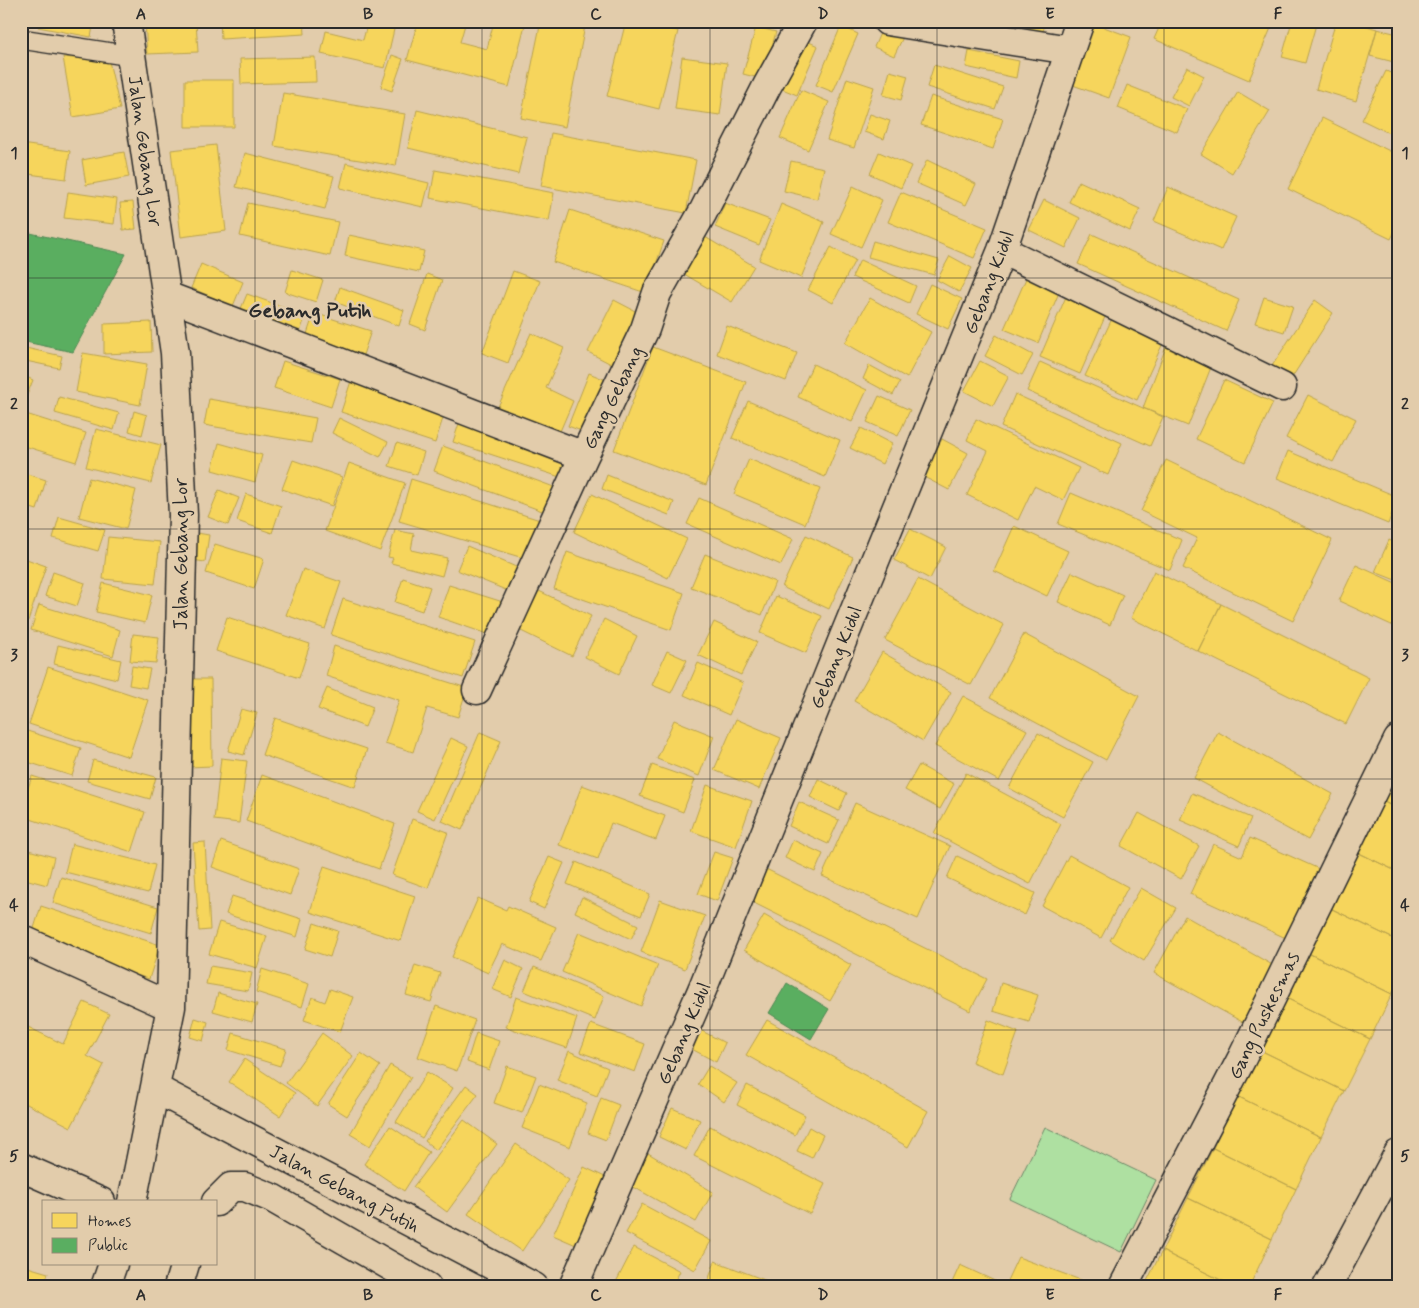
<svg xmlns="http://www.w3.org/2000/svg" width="1419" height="1308" font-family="Mynerve,sans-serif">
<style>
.green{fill:#aee0a1;stroke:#6c8666}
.homes{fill:#f6d55c;stroke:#b9a24d}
.public{fill:#5aae61;stroke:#4c8751}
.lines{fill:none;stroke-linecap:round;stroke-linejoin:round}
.service-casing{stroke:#2b2b2b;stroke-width:22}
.minor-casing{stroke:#2b2b2b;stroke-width:31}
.service{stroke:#e2ccab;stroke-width:19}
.minor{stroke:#e2ccab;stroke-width:28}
.grid{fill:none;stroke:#2b2b2b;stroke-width:1;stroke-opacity:0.55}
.labels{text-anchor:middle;stroke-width:5;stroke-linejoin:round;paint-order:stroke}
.street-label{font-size:19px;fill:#2b2b2b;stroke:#e2ccab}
.quarter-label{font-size:21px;font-weight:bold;fill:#2b2b2b;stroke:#e2ccab}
.neatline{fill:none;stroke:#2b2b2b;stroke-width:2}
.grid-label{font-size:16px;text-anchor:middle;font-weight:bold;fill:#2b2b2b}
</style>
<rect width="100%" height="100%" fill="#e2ccab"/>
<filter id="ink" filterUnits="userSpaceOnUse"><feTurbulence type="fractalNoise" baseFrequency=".02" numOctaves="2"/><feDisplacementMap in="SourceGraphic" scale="10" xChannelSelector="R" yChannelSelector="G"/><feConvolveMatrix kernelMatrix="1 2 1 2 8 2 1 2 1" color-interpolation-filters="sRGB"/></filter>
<g filter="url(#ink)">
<path class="green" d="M1045 1127 1156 1180 1121 1252 1010 1199Z"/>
<path class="homes" d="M39 21H94L91 37 38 27Z
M145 21H196L198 52 147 54Z
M220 21H304L305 34 221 39Z
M368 21H396L385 68 321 54 326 31 363 40Z
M418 21H466L460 42 487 49 494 21H526L509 87 407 60Z
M541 21H586L565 127 521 118Z
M626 21H637L678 31 659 109 607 96Z
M1006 21H1047L1041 35Z
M1162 21H1274L1249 80 1154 39Z
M1292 21H1317L1305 63 1282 57Z
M1336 21H1350L1377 29 1356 101 1316 89Z
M1093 23 1131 37 1109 98 1070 84Z
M884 24 905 33 894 56 874 47Z
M841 26 858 34 833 92 816 85Z
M756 27 776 32 763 79 743 74Z
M1377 29 1398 34V63L1370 56Z
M802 39 818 46 797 95 780 88Z
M969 51 1019 61 1016 78 966 67Z
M392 55 403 59 392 91 381 87Z
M63 57 109 61 120 109 73 117Z
M315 57 316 82 241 84 240 59Z
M682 57 727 63 720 115 675 109Z
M934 65 1003 87 995 109 927 87Z
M1187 67 1204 76 1189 106 1171 97Z
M890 71 908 76 901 100 883 95Z
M1386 71 1398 76V131L1395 136 1362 120Z
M847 78 874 87 854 148 827 140Z
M185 80H234V127H185Z
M1127 85 1187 109 1177 132 1118 108Z
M801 90 829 102 808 150 780 138Z
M1238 92 1270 111 1232 173 1201 154Z
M283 93 405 114 396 166 274 146Z
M931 96 1003 119 993 149 921 125Z
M417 110 527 137 518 174 408 148Z
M870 114 890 121 884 139 864 132Z
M1322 118 1398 155V225L1391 239 1288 189Z
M551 133 696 160 686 213 541 186Z
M21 144 70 151 66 179 21 173Z
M216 145 226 231 181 237 171 150Z
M124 152 129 177 86 185 82 160Z
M879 152 911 166 901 188 870 174Z
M245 153 334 176 325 209 236 187Z
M927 160 976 184 966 205 916 183Z
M791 161 824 168 817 199 784 191Z
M346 163 429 183 423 207 340 188Z
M435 170 554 193 549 221 430 198Z
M1079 181 1140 209 1130 231 1069 202Z
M853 186 882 200 861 247 831 234Z
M1168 187 1236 217 1221 250 1154 221Z
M21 188 27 189 22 220H21Z
M68 192 117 199 114 224 64 218Z
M901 192 987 228 974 258 888 222Z
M1044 200 1080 218 1066 248 1029 230Z
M133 202 136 229 123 230 120 203Z
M248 203 338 222 330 256 240 236Z
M725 203 770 220 759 245 715 227Z
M781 204 824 222 801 278 759 260Z
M570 210 664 241 646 293 553 262Z
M1092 234 1239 300 1226 331 1078 264Z
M349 235 424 251 419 272 345 256Z
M705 237 754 266 732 302 684 274Z
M873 241 939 260 934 275 868 257Z
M831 247 855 260 833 303 808 290Z
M950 256 972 268 959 292 937 280Z
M860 260 916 286 909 303 852 277Z
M201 264 243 282 233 306 191 288Z
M292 270 323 280 316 302 285 292Z
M513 271 540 281 508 363 482 353Z
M427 274 442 280 425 330 410 324Z
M1027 276 1060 290 1038 343 1004 329Z
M930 284 962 299 948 329 916 314Z
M340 287 404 310 399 326 335 302Z
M1068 292 1108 310 1080 374 1040 357Z
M247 294 306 315 300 332 240 311Z
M1264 297 1293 306 1284 332 1255 323Z
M870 298 931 332 907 378 845 343Z
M614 300 639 313 613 365 588 352Z
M1315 300 1333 313 1291 379 1272 366Z
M1117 308 1168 332 1137 400 1085 376Z
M314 313 371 331 362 358 305 340Z
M151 322 152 352 104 354V324Z
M727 326 797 353 786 381 717 354Z
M531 333 564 348 546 388 573 401 558 436 497 409Z
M996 335 1033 355 1022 375 985 356Z
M1167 344 1213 362 1188 426 1143 408Z
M21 347 62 356 59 368 21 360Z
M653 347 746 382 706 485 614 450Z
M83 353 147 364 140 405 76 392Z
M283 361 340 379 331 407 274 388Z
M980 361 1009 376 993 406 964 391Z
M1040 362 1163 417 1150 446 1027 391Z
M813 364 867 390 852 422 798 397Z
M869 365 900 382 893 395 863 379Z
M589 373 613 383 592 435 568 426Z
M21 375 33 380 21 410Z
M352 378 446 409 435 443 341 412Z
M1224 380 1273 403 1245 462 1196 439Z
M1015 394 1122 443 1108 475 1001 427Z
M1308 395 1356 419 1333 462 1286 438Z
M879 396 910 410 898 436 867 422Z
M59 397 119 413 114 430 55 413Z
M209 399 316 418 311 443 204 425Z
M748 401 840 440 825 477 732 438Z
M134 411 147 415 142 435 129 431Z
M26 414 86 433 76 462 21 445V428Z
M462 414 575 458 566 479 453 442Z
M339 418 388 442 380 457 332 433Z
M976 419 1079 468 1063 500 1034 486 1018 520 967 495 988 451 967 440Z
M861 428 892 444 882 464 850 448Z
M96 429 161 445 151 483 86 467Z
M942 439 968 453 949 490 922 476Z
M219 443 262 455 255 482 212 470Z
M397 443 424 452 417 475 389 466Z
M443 446 562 490 553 515 434 471Z
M1288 451 1398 497 1388 524 1277 478Z
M749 459 820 489 805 524 734 494Z
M293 460 342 477 332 506 282 489Z
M1166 460 1332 540 1293 621 1183 568 1197 538 1141 511Z
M349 463 405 483 380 551 325 531Z
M21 472 46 480 37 510 21 505Z
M607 475 674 502 669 515 602 489Z
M89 478 136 490 126 529 79 517Z
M411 479 540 520 530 560 399 521Z
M219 490 239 498 228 525 208 517Z
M1071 493 1182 540 1170 570 1058 524Z
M246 494 281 506 272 533 237 521Z
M592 494 687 539 668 578 574 532Z
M699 498 793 539 781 565 687 524Z
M59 517 105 530 98 551 53 538Z
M1014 526 1068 551 1047 596 994 571Z
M910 529 946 547 930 579 894 560Z
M395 530 414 534 411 550 447 558 442 576 391 563 393 558 388 557Z
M197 533 209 535 205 562 192 560Z
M806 535 853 557 829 609 782 587Z
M108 537 160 542 155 584 103 579Z
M1389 540 1398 544V581L1375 572Z
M215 544 264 559 254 589 206 573Z
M467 546 523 570 513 593 457 570Z
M567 552 684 593 671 630 554 589Z
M705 554 775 582 762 615 691 587Z
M21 557 46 566 24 633 21 632Z
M1356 565 1398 584V628L1339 601Z
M303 569 341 582 325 629 286 615Z
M1154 571 1221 604 1198 651 1131 618Z
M53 572 85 583 77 606 45 596Z
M1072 572 1123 595 1110 625 1058 602Z
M403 578 430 587 422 611 395 602Z
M918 579 1004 625 971 685 885 640Z
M103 583 152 595 145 623 96 612Z
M449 585 503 602 487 634 438 617Z
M539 591 591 616 572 656 519 630Z
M776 596 822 616 806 653 760 633Z
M343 599 475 642 463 678 331 635Z
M1221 604 1369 678 1346 724 1198 651Z
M39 605 120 630 113 656 31 630Z
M227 617 310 644 299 678 216 651Z
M604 619 637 636 619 674 585 657Z
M714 622 757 642 741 675 698 655Z
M133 634 159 637 156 663 130 661Z
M1024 634 1139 696 1106 760 990 698Z
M21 639 28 642 21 663Z
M58 645 121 660 117 679 54 664Z
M334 646 467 688 458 717 427 708 413 752 385 743 399 700 326 676Z
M667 651 687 660 671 693 652 685Z
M882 652 951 692 923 741 854 701Z
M698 663 743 683 729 715 684 695Z
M132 666 150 669 146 688 129 685Z
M48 667 148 700 129 757 29 724Z
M188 679H211L212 766 189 767Z
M327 688 373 707 365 727 318 709Z
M963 696 1027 730 999 781 935 746Z
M241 709 257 713 244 755 228 751Z
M275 718 367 749 355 787 262 755Z
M736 719 781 738 759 789 714 770Z
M674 720 714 736 699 776 657 759Z
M21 729 81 748 72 776 21 760Z
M480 732 501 741 462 830 442 821Z
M1218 732 1333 794 1308 840 1194 778Z
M1038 733 1093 762 1063 817 1009 788Z
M451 738 468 746 435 819 417 811Z
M221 758 247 761 239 823 214 820Z
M93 760 156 777 150 799 87 781Z
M652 765 695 780 683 812 640 796Z
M919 765 954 784 940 809 905 790Z
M1398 769V809L1382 801Z
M966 773 1061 824 1030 884 934 833Z
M262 775 395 824 379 869 246 821Z
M32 776 145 812 132 852 21 816V809Z
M818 779 847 793 839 811 810 797Z
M582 785 665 816 656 840 611 823 598 859 559 845Z
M707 785 752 801 736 847 691 831Z
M1192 793 1251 818 1239 846 1180 820Z
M1382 801 1398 809V872L1357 852Z
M799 802 839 820 828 844 789 826Z
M855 803 950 846 918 919 822 876Z
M1139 813 1199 846 1181 879 1121 846Z
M412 819 448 832 428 888 392 875Z
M1250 838 1319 869 1288 939 1190 894 1213 844 1242 857Z
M793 840 823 854 815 872 785 858Z
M221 841 299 869 290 895 212 867Z
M205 842 210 930 199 931 193 843Z
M72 844 155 865 148 893 65 872Z
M21 848 54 857 47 885 21 878Z
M714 852 733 858 717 901 698 894Z
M1357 852 1398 872V941L1330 908Z
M1069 855 1128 887 1101 938 1042 906Z
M957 856 1035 893 1025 915 947 878Z
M549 857 564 863 544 909 529 902Z
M576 862 650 894 641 916 567 884Z
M324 866 415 896 401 941 310 912Z
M766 869 987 979 970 1011 750 901Z
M61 877 158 907 151 933 53 903Z
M1141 888 1176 908 1144 961 1110 940Z
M232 896 302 919 297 937 226 914Z
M582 897 638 925 631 939 575 912Z
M478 898 506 910 508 906 556 927 541 961 502 944 488 973 452 957Z
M660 900 705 916 685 969 641 952Z
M41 906 160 945 149 979 30 941Z
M1330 908 1398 941V981L1392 994 1308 953Z
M764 915 851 965 830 1001 744 950Z
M1185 916 1276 967 1246 1024 1154 973Z
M219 922 267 936 257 968 209 954Z
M314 923 338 931 330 957 305 949Z
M579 932 658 965 641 1006 562 972Z
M1308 953 1392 994 1370 1039 1286 998Z
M505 960 523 969 511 997 492 989Z
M415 965 440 973 431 1002 406 995Z
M210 966 252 973 248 991 206 984Z
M534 967 604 996 595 1020 524 991Z
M262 969 309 984 302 1007 256 992Z
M1001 983 1038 995 1029 1022 993 1011Z
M330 989 353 997 340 1032 304 1020 312 997 325 1002Z
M218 993 257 1004 252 1022 213 1011Z
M516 997 577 1018 567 1048 506 1027Z
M1286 998 1370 1039 1344 1091 1260 1050Z
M84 1002 109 1014 87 1056 104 1065 71 1127 21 1101V1041L28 1027 63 1044Z
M436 1006 475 1020 457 1071 418 1057Z
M195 1018 208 1022 203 1041 190 1037Z
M767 1020 928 1111 908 1147 746 1055Z
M988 1020 1018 1032 1003 1074 972 1062Z
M591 1024 645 1044 635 1072 580 1052Z
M700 1030 725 1043 716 1062 690 1048Z
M233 1033 286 1049 280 1066 228 1050Z
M322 1033 353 1056 317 1106 286 1083Z
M476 1033 499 1041 489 1070 467 1062Z
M1260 1050 1344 1091 1321 1137 1237 1096Z
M569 1051 608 1068 597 1096 557 1080Z
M361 1053 380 1066 347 1116 328 1104Z
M244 1059 295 1093 280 1116 229 1082Z
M390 1065 411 1077 370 1146 350 1134Z
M507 1066 536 1076 522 1113 494 1103Z
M709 1066 737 1083 724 1102 698 1084Z
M427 1072 453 1088 422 1138 396 1122Z
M539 1084 587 1103 570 1147 522 1128Z
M466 1085 478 1094 436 1150 425 1141Z
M747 1085 805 1115 795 1135 737 1105Z
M1237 1096 1321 1137 1296 1189 1213 1148Z
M601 1098 619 1105 606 1140 588 1133Z
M672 1108 700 1120 686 1150 659 1137Z
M464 1120 497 1144 447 1212 413 1187Z
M390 1126 429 1152 404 1191 364 1164Z
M710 1126 825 1184 810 1214 694 1156Z
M809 1127 823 1135 812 1158 797 1151Z
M516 1144 569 1180 522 1251 468 1214Z
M1213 1148 1296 1189 1272 1239 1188 1198Z
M648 1153 713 1192 696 1222 630 1185Z
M584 1167 607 1178 576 1245 553 1235Z
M1188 1198 1272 1239 1249 1287H1235L1162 1251Z
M642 1204 711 1241 695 1270 626 1233Z
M634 1247 680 1271 672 1287 614 1286Z
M1162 1251 1235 1287H1144Z
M1018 1257 1097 1286V1287H1004Z
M715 1261 783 1287H706Z
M21 1265 48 1273 44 1287H21Z
M960 1265 997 1282 995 1287H950Z"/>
<path class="public" d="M21 231 126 254 73 352 21 341Z
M787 983 829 1009 811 1039 769 1013Z"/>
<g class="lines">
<defs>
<path id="service" d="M21 39 131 56"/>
<path id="minor" d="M126 21 175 353 183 515 171 1007 132 1202
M887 21 1070 50
M1002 250 1282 387
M167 296 584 456 645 329 657 293 703 212 767 86 803 21
M477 690 584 456
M21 939 171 1007
M156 1089 534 1287
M21 1167 101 1202
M216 1202 231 1187H245L272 1198 427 1287
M105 1287 113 1264
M178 1287 185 1264
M573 1287 702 990 843 639 1002 250 1080 21
M1123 1287 1242 1058 1398 740
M1327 1287 1398 1154"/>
</defs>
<use href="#service" class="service-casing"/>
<use href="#minor" class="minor-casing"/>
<use href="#service" class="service"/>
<use href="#minor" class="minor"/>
</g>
</g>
<path class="grid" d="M255 21V1287M482 21V1287M710 21V1287M937 21V1287M1164 21V1287M21 278H1398M21 529H1398M21 779H1398M21 1030H1398"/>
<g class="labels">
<g class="street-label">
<text transform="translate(146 151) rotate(82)" y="7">Jalan Gebang Lor</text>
<text transform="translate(988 282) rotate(-69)" y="7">Gebang Kidul</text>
<text transform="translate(612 397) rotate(-64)" y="7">Gang Gebang</text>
<text transform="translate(180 554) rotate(-90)" y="7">Jalan Gebang Lor</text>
<text transform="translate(835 657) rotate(-68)" y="7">Gebang Kidul</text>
<text transform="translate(1263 1015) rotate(-64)" y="7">Gang Puskesmas</text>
<text transform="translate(683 1033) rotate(-67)" y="7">Gebang Kidul</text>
<text transform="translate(345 1188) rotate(28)" y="7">Jalan Gebang Putih</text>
</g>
<g class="quarter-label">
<text x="310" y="317">Gebang Putih</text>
</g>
</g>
<rect width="1419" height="1308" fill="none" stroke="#e2ccab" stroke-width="55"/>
<rect x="42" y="1200" width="175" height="65" fill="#e2ccab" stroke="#998c78"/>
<rect x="52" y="1213" width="25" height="15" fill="#f6d55c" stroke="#998c78"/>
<text x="88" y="1226" font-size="15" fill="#2b2b2b">Homes</text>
<rect x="52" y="1238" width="25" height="15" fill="#5aae61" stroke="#998c78"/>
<text x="88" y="1250" font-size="15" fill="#2b2b2b">Public</text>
<rect x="28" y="28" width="1364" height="1252" class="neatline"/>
<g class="grid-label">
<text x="141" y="19">A</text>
<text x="368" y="19">B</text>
<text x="596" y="19">C</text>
<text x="823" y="19">D</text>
<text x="1050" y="19">E</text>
<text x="1278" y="19">F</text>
<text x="14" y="158">1</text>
<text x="1405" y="158">1</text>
<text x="14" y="409">2</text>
<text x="1405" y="409">2</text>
<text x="14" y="660">3</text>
<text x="1405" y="660">3</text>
<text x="14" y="910">4</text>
<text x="1405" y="910">4</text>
<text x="14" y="1161">5</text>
<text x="1405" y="1161">5</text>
<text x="141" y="1300">A</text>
<text x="368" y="1300">B</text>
<text x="596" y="1300">C</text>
<text x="823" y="1300">D</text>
<text x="1050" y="1300">E</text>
<text x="1278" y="1300">F</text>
</g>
</svg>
